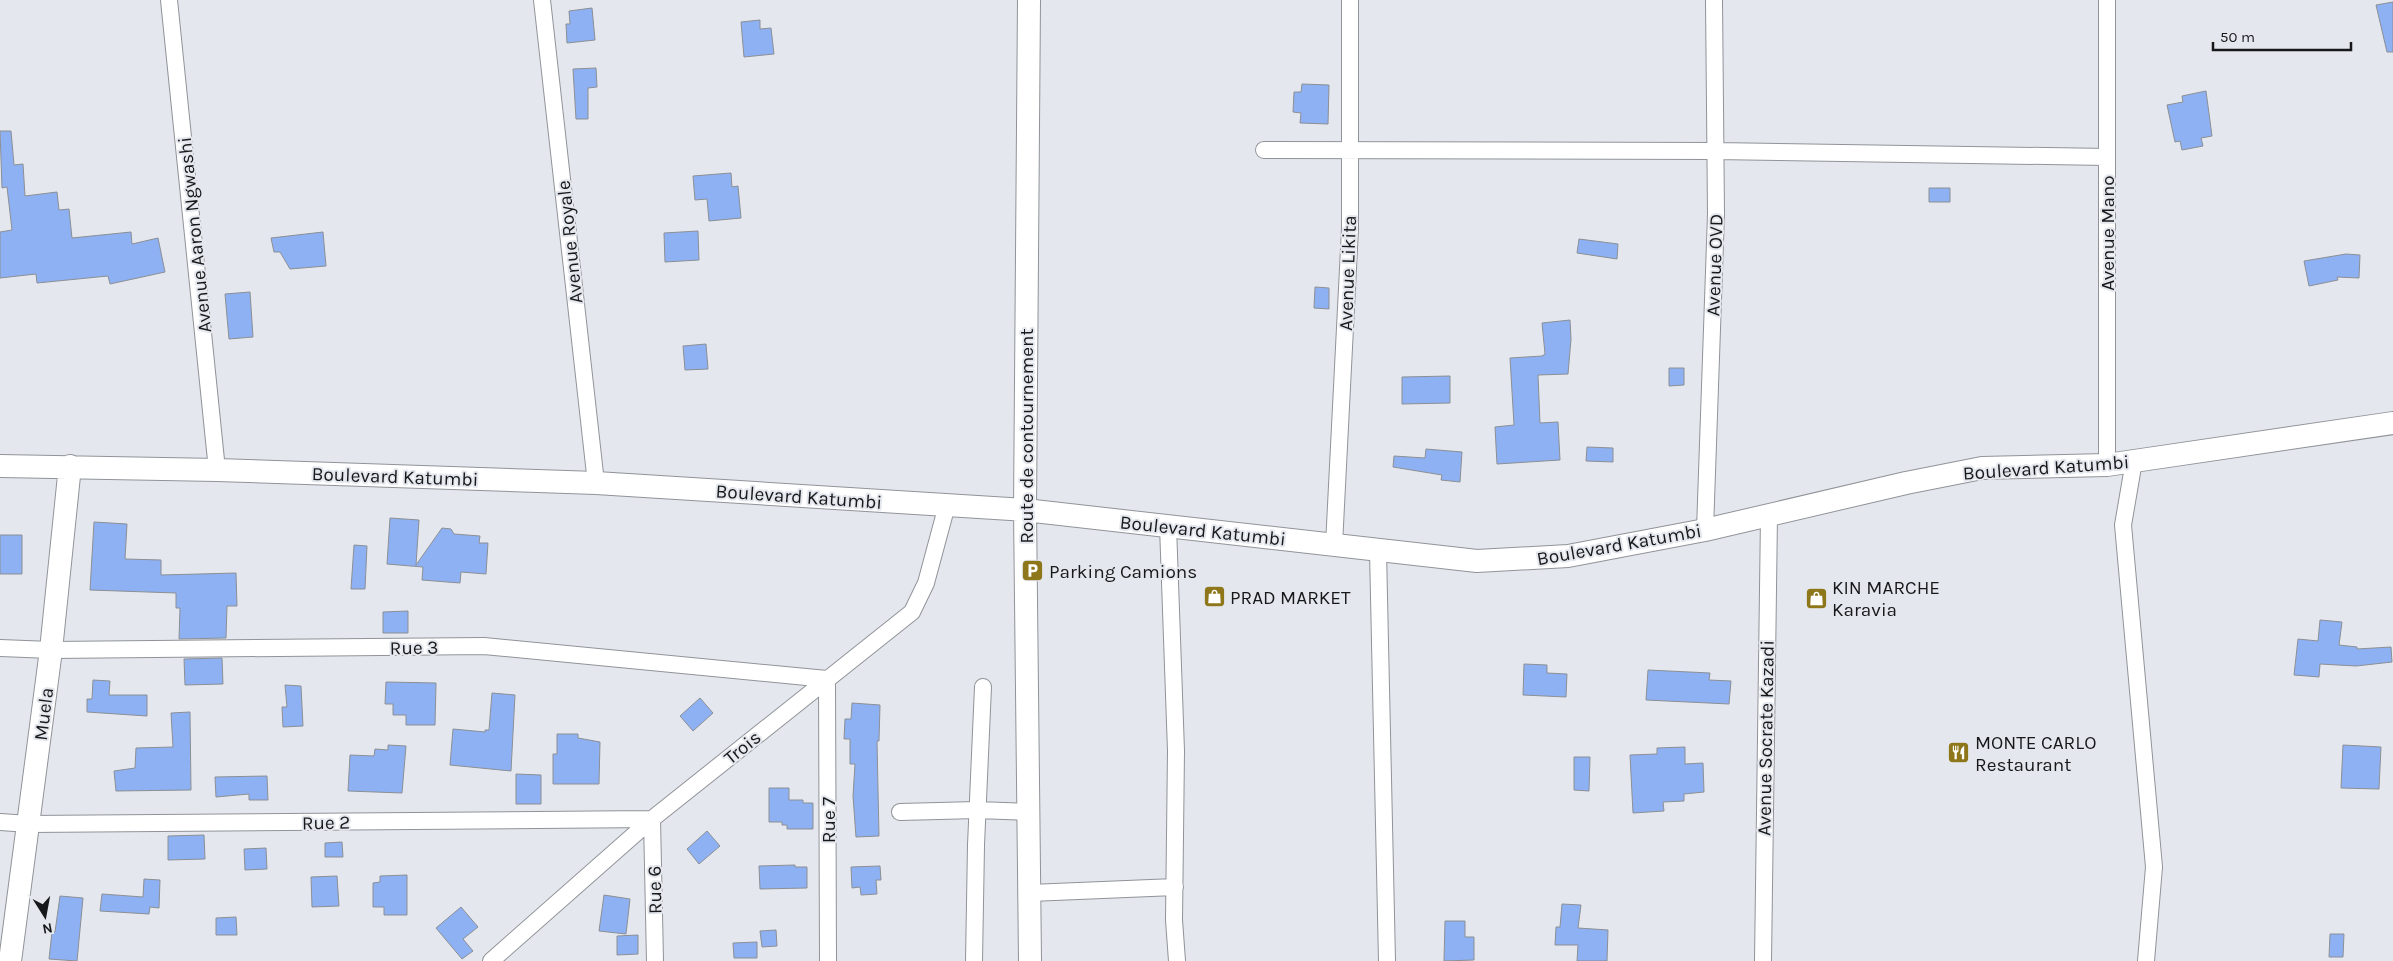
<svg xmlns="http://www.w3.org/2000/svg" width="2393" height="961" font-family="Karla,sans-serif">
<style>
.building{fill:#8db1f2;stroke:#8c8f95}
.lines{fill:none;stroke-linecap:round;stroke-linejoin:round}
.street-casing{stroke:#909398;stroke-width:18}
.secondary-casing{stroke:#909398;stroke-width:24}
.street{stroke:#fff;stroke-width:16}
.secondary{stroke:#fff;stroke-width:22}
.labels{text-anchor:middle;stroke-width:4;stroke-linejoin:round;paint-order:stroke}
.street-label{font-size:19px;fill:#17181a;stroke:#e4e8ee}
.poi-label{font-size:19px;fill:#17181a;stroke:#e4e8ee;text-anchor:start}
</style>
<rect width="100%" height="100%" fill="#e4e8ee"/>
<path class="building" d="M2393 2V52H2387L2376 5Z
M592 8 595 40 567 43 566 24H570L569 11Z
M760 20V29L771 28 774 54 744 57 741 22Z
M596 68 597 87 588 88V119H576L573 69Z
M1302 84 1329 85 1328 124 1300 123 1301 113 1293 112 1294 92H1301Z
M2206 91 2212 136 2201 138 2203 146 2182 150 2180 141 2175 142 2167 105 2183 102 2182 96Z
M0 131H11L14 165 23 164 25 196 57 192 59 210 69 209 72 238 131 232 132 244 158 238 165 272 110 284 108 276 37 283 36 274 0 278V232L12 230 7 187 2 188Z
M731 173 732 187 738 186 741 218 709 221 707 199 695 200 693 176Z
M1929 188H1950V202H1929Z
M698 231 699 260 665 262 664 233Z
M323 232 326 266 290 269 280 252H274L271 238Z
M1579 239 1618 244 1617 259 1577 253Z
M2346 254 2360 255 2359 278 2337 277 2338 280 2309 286 2304 261Z
M1315 287 1329 288V309L1314 308Z
M250 292 253 337 229 339 225 294Z
M1570 320 1571 339 1568 374 1538 375 1540 423 1558 422 1560 460 1497 464 1495 427 1514 425 1510 358 1542 356 1545 354 1542 323Z
M706 344 708 369 685 370 683 346Z
M1669 368H1684V385L1669 386Z
M1450 376V403L1402 404V377Z
M1587 447 1613 448V462L1586 461Z
M1426 449 1462 452 1460 482 1441 480 1442 475 1393 467 1394 456 1425 458Z
M390 518 419 520 416 565 442 528 451 529 454 534 480 536 479 543H488L486 574 461 572 460 583 422 580 423 567 387 564Z
M94 522 127 524 125 559 161 560V575L236 573 237 606H227L226 638 179 639 180 608H176V593L90 590Z
M0 535H22V574H0Z
M354 545 367 546 365 589H351Z
M408 611V633H383V612Z
M2320 620 2342 622 2339 645 2357 647V649L2391 647 2392 662 2356 666 2320 664 2319 677 2294 675 2298 639 2318 641Z
M222 658 223 684 185 685 184 659Z
M1524 664 1547 665V673L1567 674 1566 697 1523 695Z
M1648 670 1710 673 1709 680 1731 681 1729 704 1646 700Z
M93 680 110 681 109 695H147V716L87 712V699H92Z
M386 682 436 683 435 725H406V715H393V704H385Z
M285 685 301 686 303 726 283 727 282 707H287Z
M492 693 515 695 511 771 450 765 453 729 485 732V730H489Z
M700 698 713 713 693 731 680 716Z
M852 703 880 705 879 741H877L879 836 856 837 853 796 855 764H850V739H844L845 719H851Z
M190 712 191 790 116 791 114 771 135 768 136 748 173 747 171 713Z
M557 734H578V738L600 742 599 784H553V754H557Z
M388 745 406 746 402 793 348 791 350 755 374 756 375 749 388 750Z
M2343 745 2381 747 2379 789 2341 788Z
M1685 747V764L1703 763 1704 792 1684 794V801L1663 802 1664 811 1633 813 1630 755 1657 754V748Z
M1574 757H1590L1589 791 1574 790Z
M516 774 541 775V804H516Z
M267 776 268 800H249V794L216 797 215 777Z
M769 788H789V800H803V803H813V829H787V825H782V822H769Z
M707 831 720 846 699 864 687 849Z
M204 835 205 859 168 860V836Z
M342 842 343 857H325V843Z
M266 848 267 869 245 870 244 849Z
M795 865V867H807V888L760 889 759 866Z
M880 866 881 880H876L877 894 861 895 860 887 852 888 851 867Z
M407 875V915H384V907H373V883L380 882V876Z
M337 876 339 906 312 907 311 877Z
M144 879 160 880 159 908 150 907 149 914 100 911 102 894 143 897Z
M604 895 630 899 626 934 599 931Z
M60 896 83 898 77 961 49 959 52 932H55Z
M1562 904 1581 905 1578 928 1608 930 1607 961H1577L1578 945H1555L1556 927H1560Z
M461 907 478 927 463 939 473 951 462 959 436 928Z
M236 917 237 935H216V918Z
M1445 921H1465V937H1474V960L1444 961Z
M776 930 777 946 762 947 760 931Z
M2330 934H2344L2343 957H2329Z
M638 935V954L617 955V936Z
M757 942V958H734L733 943Z"/>
<g class="lines">
<defs>
<path id="street" d="M169 0 217 470
M542 0 596 483
M1264 150 1715 151 2107 157
M2134 461 2123 525 2154 867 2146 961
M2107 465V0
M1168 526 1176 751 1174 920 1177 961
M1705 530 1716 214 1714 0
M1334 545 1350 229V0
M1378 551 1387 961
M0 648 51 650 484 646 827 679 828 961
M900 812 977 810 1030 812
M0 822 29 824 652 819 655 961
M1030 893 1175 887
M491 961 652 819 912 612 926 583 947 505
M974 961 976 845 983 687
M1763 961 1769 515"/>
<path id="secondary" d="M1029 0 1025 510 1030 961
M0 466 217 470 596 483 1025 510 1477 561 1568 556 1705 530 1906 483 1982 468 2107 465 2393 423
M10 961 51 650 70 466"/>
</defs>
<use href="#street" class="street-casing"/>
<use href="#secondary" class="secondary-casing"/>
<use href="#street" class="street"/>
<use href="#secondary" class="secondary"/>
</g>
<defs>
<symbol id="parking-square" viewBox="-11 -11 22 22"><rect x="-9" y="-9" width="18" height="18" rx="4" fill="#8e761b" stroke="#e4e8ee"/><path d="M-3.5-5.5H1a3.5 3.5 0 0 1 0 7H-1V5.5H-3.5ZM-1-3.4V-.6H.8a1.4 1.4 0 0 0 0-2.8Z" fill="#fff"/></symbol>
<symbol id="shop-square" viewBox="-11 -11 22 22"><rect x="-9" y="-9" width="18" height="18" rx="4" fill="#8e761b" stroke="#e4e8ee"/><path d="M-5-2.5h2.3a2.7 3.5 0 0 1 5.4 0H5L5.5 6h-11ZM-1.5-2.5h3a1.5 2.3 0 0 0-3 0Z" fill="#fff"/></symbol>
<symbol id="restaurant-square" viewBox="-11 -11 22 22"><rect x="-9" y="-9" width="18" height="18" rx="4" fill="#8e761b" stroke="#e4e8ee"/><path d="M-5-6h1v4h1v-4h1v4h1v-4h1v5L-1.5 .5V6h-2V.5L-5-1ZM5-6V6H3V1.5H1.5Q1.5-4 5-6Z" fill="#fff"/></symbol>
</defs>
<g fill-rule="evenodd">
<use href="#parking-square" x="1020" y="558" width="25" height="25"/>
<use href="#shop-square" x="1202" y="584" width="25" height="25"/>
<use href="#shop-square" x="1804" y="586" width="25" height="25"/>
<use href="#restaurant-square" x="1946" y="740" width="25" height="25"/>
</g>
<g class="labels">
<g class="street-label">
<text transform="translate(2107 233) rotate(-90)" y="7">Avenue Mano</text>
<text transform="translate(194 235) rotate(-96)" y="7">Avenue Aaron Ngwashi</text>
<text transform="translate(569 242) rotate(-96)" y="7">Avenue Royale</text>
<text transform="translate(1714 265) rotate(-88)" y="7">Avenue OVD</text>
<text transform="translate(1347 273) rotate(-88)" y="7">Avenue Likita</text>
<text transform="translate(1026 436) rotate(-90)" y="7">Route de contournement</text>
<text transform="translate(2046 467) rotate(-4)" y="7">Boulevard Katumbi</text>
<text transform="translate(395 476) rotate(2)" y="7">Boulevard Katumbi</text>
<text transform="translate(799 496) rotate(4)" y="7">Boulevard Katumbi</text>
<text transform="translate(1203 530) rotate(6)" y="7">Boulevard Katumbi</text>
<text transform="translate(1619 544) rotate(-10)" y="7">Boulevard Katumbi</text>
<text transform="translate(414 647) rotate(-1)" y="7">Rue 3</text>
<text transform="translate(43 714) rotate(-83)" y="7">Muela</text>
<text transform="translate(1765 738) rotate(-89)" y="7">Avenue Socrate Kazadi</text>
<text transform="translate(742 747) rotate(-39)" y="7">Trois</text>
<text transform="translate(828 820) rotate(-90)" y="7">Rue 7</text>
<text transform="translate(326 822) rotate(-1)" y="7">Rue 2</text>
<text transform="translate(654 890) rotate(-91)" y="7">Rue 6</text>
</g>
<g class="poi-label">
<text x="1049" y="578">Parking Camions</text>
<text x="1832" y="594">KIN MARCHE<tspan x="1832" dy="22">Karavia</tspan></text>
<text x="1230" y="604">PRAD MARKET</text>
<text x="1975" y="749">MONTE CARLO<tspan x="1975" dy="22">Restaurant</tspan></text>
</g>
</g>
<g transform="translate(45 916) rotate(169)" stroke="#e4e8ee" stroke-width="4" paint-order="stroke">
<path d="M0-4L9 19L0 12L-9 19Z" fill="#17181a"/>
<text y="-8" font-size="14" font-weight="bold" text-anchor="middle" fill="#17181a">N</text>
</g>
<path d="M2213 42v8h138v-8" fill="none" stroke="#17181a" stroke-width="2.5"/>
<text x="2220" y="42" font-size="15" fill="#17181a" stroke="#e4e8ee" stroke-width="4" paint-order="stroke">50 m</text>
</svg>
